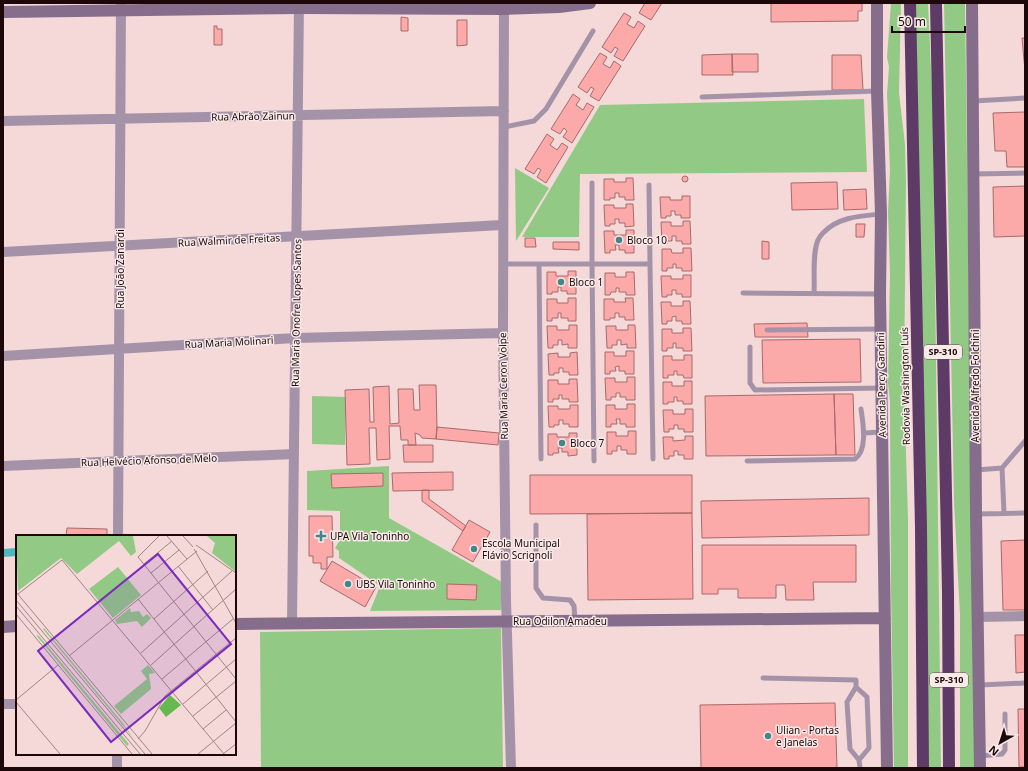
<svg xmlns="http://www.w3.org/2000/svg" width="1028" height="771" font-family="'Noto Sans',sans-serif">
<style>
.green{fill:#92ca85}
.water{fill:#4db9be}
.building{fill:#fca9a9;stroke:#a86a6a}
.lines{fill:none;stroke-linecap:round;stroke-linejoin:round}
.lane{stroke:#a493a8;stroke-width:5}
.street{stroke:#a493a8;stroke-width:10}
.secondary{stroke:#866d8c;stroke-width:12}
.highway{stroke:#5d3b66;stroke-width:12}
.poi-dot{fill:#40888b;stroke:#f8eae9;stroke-width:1.5}
.labels{text-anchor:middle;stroke-width:3;stroke-linejoin:round;paint-order:stroke}
.shield{fill:#f8eae9;stroke:#5f4b4c;stroke-width:1}
.shield-label{font-size:9px;font-weight:bold;fill:#1e0708}
.street-label{font-size:10px;fill:#1e0708;stroke:#f8eae9}
.poi-label{font-size:10px;fill:#1e0708;stroke:#f8eae9;text-anchor:start}
.inset-road{fill:none;stroke:#9f8585;stroke-width:1}
.view{fill:#7b2cbf;fill-opacity:0.15;stroke:#7b2cbf;stroke-width:2}
.inset-edge{fill:none;stroke:#1e0708;stroke-width:2}
</style>
<rect width="100%" height="100%" fill="#f5d9d8"/>
<path class="green" d="M891 3H901L899 93 905 144 906 183 904 386 908 519V768H894L891 590 890 402 888 383 890 273 888 212 890 170 887 94 889 67 887 57Z
M914 3H928L933 113 941 768H928Z
M944 3H965L974 700V768H960V615L954 501Z
M864 99 867 172 580 174 579 237H522L600 105Z
M515 168 549 188 516 241Z
M312 396 346 397 345 445 312 444Z
M389 466V518L502 582 501 610 370 611 380 586 339 558V551L335 548 340 540V511L307 510V471Z
M501 628 503 768H261L260 632Z"/>
<path class="water" d="M16 548 17 556 3 557V549Z"/>
<path class="building" d="M645 3H662L651 20 639 13Z
M771 3H862V11H858V21L771 22Z
M624 13 631 17 627 24 634 28 638 21 645 26 623 61 614 56 618 49 615 47 611 53 602 47Z
M401 17 408 18V31H401Z
M457 20H467V45L457 46Z
M214 26H217V29H222V45H214Z
M1022 38H1025V71Z
M600 53 607 57 603 64 610 68 614 61 621 66 599 101 590 96 594 89 591 87 587 93 578 87Z
M732 54 733 75H702V55Z
M732 54H758V72H732Z
M832 55H861L863 90H832Z
M573 94 580 99 576 105 583 110 587 103 594 107 572 143 563 137 567 131 564 128 560 134 551 129Z
M1025 112V167H1007L1006 151H995L993 113Z
M547 134 554 139 550 145 557 150 562 143 568 147 546 183 537 177 541 170 538 168 534 174 525 169Z
M682 179a3 3 0 1 1 6 0a3 3 0 1 1-6 0Z
M626 178H633L634 200H625V197H619V193H615V198H610V200H604V179H614V182H626Z
M837 182 838 209 792 210 791 183Z
M1025 186V236L994 237 993 187Z
M866 189 867 209 844 210 843 190Z
M682 196H690V218H681V215H675V211H671V216H666V218H661L660 197H670V200H682Z
M626 204H633L634 226 625 227V223H619V219H615V224H610V226H605L604 205H614V208H626Z
M683 221H690L691 244H682V241H676V236H672V241H667V244H662L661 222H671V226H683Z
M856 224H865L864 237H856Z
M626 230H634V253H625V250H619V245H615L616 250H610V253H605L604 231H614V235H626Z
M525 238H535L536 247H525Z
M762 241 769 242V259H762Z
M553 242H579V250L553 249Z
M683 248H691L692 271H682V268H676V264H673V268H667V271H662V249H671L672 253H683Z
M568 271H576V294H567V291H561V287H558V292H552V294H547V272H556V276H568Z
M626 272H634L635 295H626V292H619V288H616V292H611L610 295H605V273H615V277H626Z
M683 275H691V297H682V294H676V290H672V295H667V297H662L661 276H671V279H683Z
M568 298H576V321H568V318H561V313H558V318H552V321H547V299H557V303H568Z
M625 298H633L634 320H625V317H619V313H615V318H610V320H604V299H614V302H626Z
M683 301H690L691 324H682V321H676V316L672 317V321H667V324H662L661 302H671V306H683Z
M807 323 808 337H755L754 324Z
M569 325H577V348H568V344L562 345V340H558V345H553V348H548L547 326H557V330H569Z
M628 325H635L636 348H627V344L621 345V340H617V345H612V348H607L606 326H616V330H628Z
M683 328H691L692 351H683V348H676V343H673V348H667V351H662V329H672V333H683Z
M860 339 861 382 763 383 762 340Z
M626 351H634V374H625V371H619V366L615 367 616 371H610V374H605V352H614V356H626Z
M577 352 578 375H569V372H563V368H559V373H554V375H549L548 354 558 353V357H570V353Z
M684 355H692V378H684L683 375H677V371H674V375H668V378H663V356H672V360H684Z
M627 377H635V400H626V397H620V393H616V397H611V400H606L605 378H615V382H627Z
M569 379H577L578 402H569V399H562V395H559V399H553V402H548V380H558V384H569Z
M684 381H692V404H683V401H677V397H674V402H668V404H663V382H672V386H684Z
M419 385H436L437 427 436 439 422 438 420 435 415 433 416 445H408V440H401L400 426H389L390 459 377 460 376 428H369L370 464 347 465 345 390 369 389 370 422H374L373 387 389 386 390 424 399 423 398 389H413L414 410H420Z
M834 394 836 455 706 456 705 396Z
M834 394H853L855 455H836Z
M627 404H635V427H626V424H620V419H616L617 424H611V427H606V405H615V409H627Z
M570 405H578V427H569V424H563V420H559V425H554V427H549L548 406H558V409H570Z
M685 409H693V432H684V429H678V425H674V429H669V432H664L663 410H673V414H685Z
M437 427 499 433 498 445 436 439Z
M628 431H636V454H627V450H621V446H617V451H612V454H607V432H616V436H628Z
M569 433H577V455L568 456V452H562V448H558L559 453H553V455H548V434H557V437H569Z
M685 436H693V459H684V455H678V451H674V456H669V459H664L663 437H673V441L685 440Z
M403 445H433V462H404Z
M453 472V490L393 491 392 473Z
M383 473V486L332 488 331 474Z
M530 475H692V513L530 514Z
M422 490H429V499L466 526 463 531 422 501Z
M869 498V535L702 538 701 501Z
M692 513 693 599 588 600 587 514Z
M309 516H332L333 557H327V569H321V563H313V556H309Z
M469 520 490 532 473 562 452 550Z
M67 528 107 529V536H66Z
M1025 540V610H1003L1001 541Z
M702 545H856V582H813L814 600H786L785 585H776V598H738V589H718V594H702Z
M332 561 376 587 365 607 320 581Z
M447 584 477 585 476 600 447 599Z
M1015 635H1025V672L1016 673Z
M835 703 837 768H701L700 705Z
M1018 709H1025V767H1019Z"/>
<g class="lines">
<path class="lane" d="M702 97 877 91
M973 101 1025 98
M504 127 534 121 546 109 593 31
M973 174 1025 173
M592 183V264L594 461
M649 185 650 264
M502 264H650L653 459
M539 264 541 459
M743 293 880 294
M814 293C815 278 812 254 818 240 819 238 821 235 823 233 838 217 860 216 881 214
M767 330 880 329
M750 347V383L755 390 881 388
M864 433 881 432
M747 461 855 459C868 450 863 423 861 409
M976 470 1002 468
M1004 513 1002 468 1025 441
M977 514 1025 513
M536 525V588L543 598 570 600 574 606 575 620
M763 678 856 680V687L847 702 850 749 859 760 860 768
M980 685 1025 683
M856 687 867 697 869 748 859 760
M980 756 1002 754 1005 750V714"/>
<path class="street" d="M504 3 503 333 506 600 511 768
M3 121 504 111
M3 252 502 225
M3 356 295 338 503 333
M3 466 294 454
M118 536 121 3
M978 617 1025 616
M292 624 299 3
M3 704H17
M117 768V754"/>
<path class="secondary" d="M877 3V91L881 214 880 294 887 768
M972 3 976 514 980 768
M3 12 299 8 504 9 559 7 590 3
M235 624 885 618
M3 627 17 626"/>
<path class="highway" d="M910 3 921 528 923 768
M936 3 948 592 949 768"/>
</g>
<g class="poi-dot">
<circle cx="619" cy="240" r="4"/>
<circle cx="561" cy="282" r="4"/>
<circle cx="562" cy="443" r="4"/>
<path d="M319 530h4v4h4v4h-4v4h-4v-4h-4v-4h4z"/>
<circle cx="474" cy="549" r="4"/>
<circle cx="348" cy="584" r="4"/>
<circle cx="768" cy="736" r="4"/>
</g>
<g class="labels">
<g class="shield">
<rect x="924" y="345" width="38" height="14" rx="3"/>
<rect x="930" y="673" width="38" height="14" rx="3"/>
</g>
<g class="shield-label">
<text x="943" y="355">SP-310</text>
<text x="949" y="683">SP-310</text>
</g>
<g class="street-label">
<text transform="translate(253 116) rotate(-1)" y="4">Rua Abrão Zainun</text>
<text transform="translate(229 240) rotate(-3)" y="4">Rua Walmir de Freitas</text>
<text transform="translate(120 269) rotate(-90)" y="4">Rua João Zanardi</text>
<text transform="translate(296 313) rotate(-89)" y="4">Rua Maria Onofre Lopes Santos</text>
<text transform="translate(229 342) rotate(-3)" y="4">Rua Maria Molinari</text>
<text transform="translate(881 385) rotate(-91)" y="4">Avenida Percy Gandini</text>
<text transform="translate(503 386) rotate(-91)" y="4">Rua Maria Ceron Volpe</text>
<text transform="translate(905 386) rotate(-91)" y="4">Rodovia Washington Luís</text>
<text transform="translate(975 386) rotate(-90)" y="4">Avenida Alfredo Folchini</text>
<text transform="translate(149 460) rotate(-2)" y="4">Rua Helvécio Afonso de Melo</text>
<text x="560" y="625">Rua Odilon Amadeu</text>
</g>
<g class="poi-label">
<text x="627" y="244">Bloco 10</text>
<text x="569" y="286">Bloco 1</text>
<text x="570" y="447">Bloco 7</text>
<text x="330" y="540">UPA Vila Toninho</text>
<text x="482" y="547">Escola Municipal<tspan x="482" dy="12">Flávio Scrignoli</tspan></text>
<text x="356" y="588">UBS Vila Toninho</text>
<text x="776" y="734">Ulian - Portas<tspan x="776" dy="12">e Janelas</tspan></text>
</g>
</g>
<g transform="translate(16 535)">
<rect width="220" height="220" fill="#f5d9d8"/>
<path d="M0 1H117L120 17 115 21 103 6 61 39 45 23 2 56ZM191 1H220V37L196 18 199 8ZM102 32 125 60 97 83 73 54ZM114 73 115 77 123 76 127 82 131 79 135 83 126 92 121 86 101 89 99 85ZM28 93 106 187 118 204 27 94ZM20 100 23 101 113 209 111 211ZM132 130 139 138 133 139 135 154 105 179 98 171 131 144 125 136Z" fill="#92ca85"/>
<path d="M154 160 165 170 150 182 143 173Z" fill="#65b950"/>
<path class="inset-road" d="M143 1 122 22 220 144M151 1 171 24M167 1 177 12M180 10 220 38M178 14 220 88M128 29 156 6M162 31 197 75M135 38 163 15M0 57 136 219M2 59 46 25 208 219M122 64 220 187M0 65 129 219M0 71 124 219M0 79 116 219M138 84 192 36M125 118 216 36M53 121 181 16M135 130 220 54M146 144 218 83M0 165 42 130M0 167 44 219M167 169 220 124M177 181 220 146M187 194 210 175M122 204 129 196 149 161 220 103M182 219 220 188M207 219 220 209"/>
<path class="view" d="M142 19 215 109 95 207 22 116Z"/>
<rect width="220" height="220" class="inset-edge"/>
</g>
<rect width="1028" height="771" fill="none" stroke="#1e0708" stroke-width="8"/>
<g transform="translate(1000 743) rotate(219)" stroke="#f8eae9" stroke-width="3" paint-order="stroke">
<path d="M0-3L7 15L0 10L-7 15Z" fill="#1e0708"/>
<text y="-6" font-size="11" font-weight="bold" text-anchor="middle" fill="#1e0708">N</text>
</g>
<path d="M892 26v6h73v-6" fill="none" stroke="#1e0708" stroke-width="2"/>
<text x="898" y="26" font-size="12" fill="#1e0708" stroke="#f8eae9" stroke-width="3" paint-order="stroke">50 m</text>
</svg>
